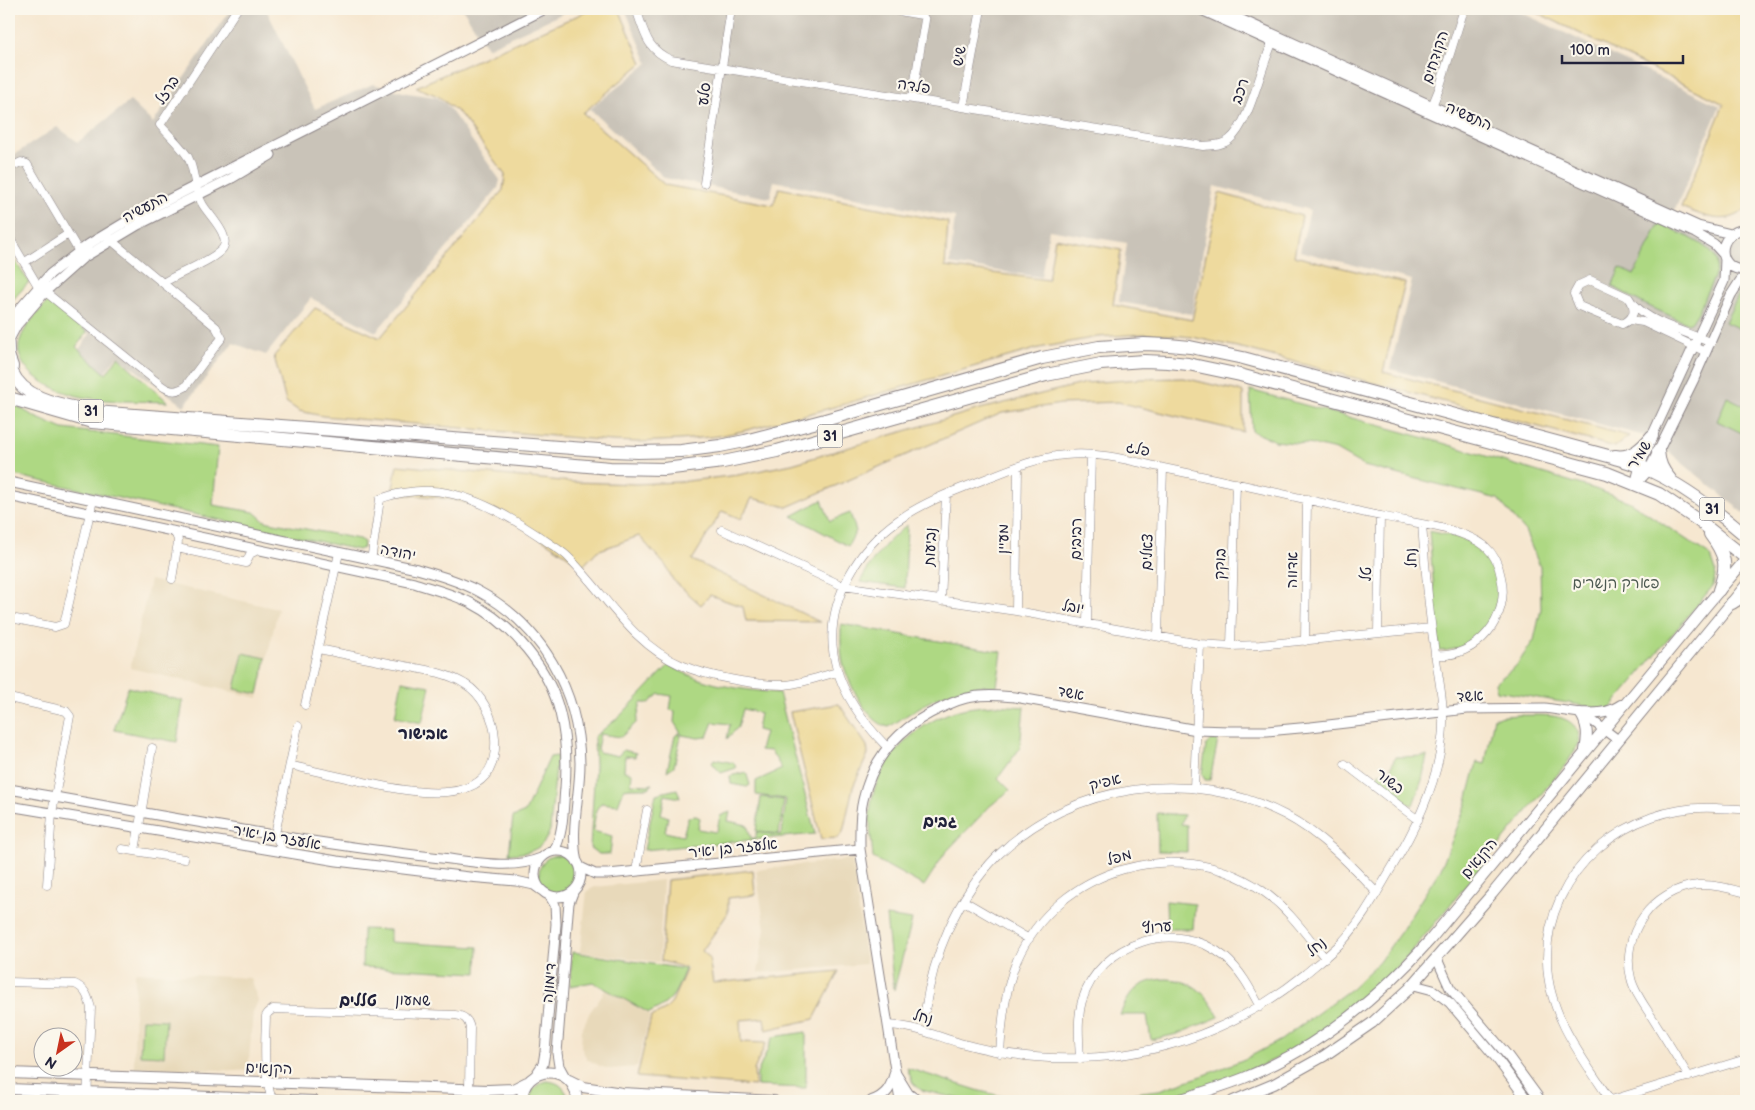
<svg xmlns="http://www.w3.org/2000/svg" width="1755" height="1110" font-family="'Balsamiq Sans','Playpen Sans Hebrew',sans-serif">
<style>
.built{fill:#e8d9ba}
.industrial{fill:#c9c3b8}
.green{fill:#aed883;stroke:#687d5f}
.sand{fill:#eeda9e;stroke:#887e6c}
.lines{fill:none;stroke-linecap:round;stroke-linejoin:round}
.minor-casing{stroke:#8c8486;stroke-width:9}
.tertiary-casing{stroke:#8c8486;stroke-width:11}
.secondary-casing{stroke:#8c8486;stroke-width:12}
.trunk-casing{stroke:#8c8486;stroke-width:14}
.minor{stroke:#fff;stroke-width:8}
.tertiary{stroke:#fff;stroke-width:9}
.secondary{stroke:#fff;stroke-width:10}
.trunk{stroke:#fff;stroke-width:12}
.labels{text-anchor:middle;stroke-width:4.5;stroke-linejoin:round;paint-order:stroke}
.shield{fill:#fbf7ec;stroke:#636270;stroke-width:1}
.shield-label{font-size:14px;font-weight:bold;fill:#22223b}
.street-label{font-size:15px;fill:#22223b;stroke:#fbf7ec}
.park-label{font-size:15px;fill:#4c5951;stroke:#fbf7ec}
.neighbourhood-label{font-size:16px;font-weight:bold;fill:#22223b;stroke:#fbf7ec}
</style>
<rect width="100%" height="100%" fill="#fbf7ec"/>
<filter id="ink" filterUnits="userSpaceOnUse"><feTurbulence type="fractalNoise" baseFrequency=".02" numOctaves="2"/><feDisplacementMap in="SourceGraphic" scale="10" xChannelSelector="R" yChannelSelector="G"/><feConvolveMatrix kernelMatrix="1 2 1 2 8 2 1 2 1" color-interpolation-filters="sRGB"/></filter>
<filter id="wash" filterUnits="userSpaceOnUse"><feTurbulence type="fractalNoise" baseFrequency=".0096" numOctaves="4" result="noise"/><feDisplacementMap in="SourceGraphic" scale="20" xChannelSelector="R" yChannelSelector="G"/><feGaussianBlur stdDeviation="1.12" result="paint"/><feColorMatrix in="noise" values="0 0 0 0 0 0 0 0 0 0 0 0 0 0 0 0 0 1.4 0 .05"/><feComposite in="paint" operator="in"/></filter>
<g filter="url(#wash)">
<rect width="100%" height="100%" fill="#f6e7d0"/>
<path class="built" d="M150 580 278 609 258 698 130 668Z
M852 859 866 964 758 973 765 929 756 870Z
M663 880 659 962 580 952 587 891 595 887Z
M135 972 250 978 258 1001 253 1012 248 1071 134 1067Z
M606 989 650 1015 637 1067 609 1069 600 1066 587 1059 581 1047 582 1029 590 1012Z"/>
<path class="industrial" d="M231 9H266L315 109 373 84 407 93 436 97 446 104 500 180 498 188 376 332 311 298 266 355 233 343 184 406 117 356 103 375 76 354 90 334 45 298 9 245V158L57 127 78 142 130 101 153 123Z
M463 9H572L487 48Z
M625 9H1514L1720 106 1674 212 1746 247V515L1652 438 1390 369 1412 280 1300 251 1310 210 1214 186 1192 314 1119 302 1127 243 1049 230 1041 277 950 264 955 217 774 181 770 198 665 178 590 109 648 63Z"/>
<path class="green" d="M1659 224C1674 231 1716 245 1717 264 1717 274 1711 285 1706 293 1702 303 1698 317 1689 323L1684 322 1644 304 1612 286 1620 268 1634 275Z
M9 252 29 282 9 304Z
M1746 280V332L1725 322Z
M49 300 87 332 76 347 106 374 118 357 168 402C141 401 114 402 88 398 61 394 10 374 20 340 25 325 39 312 49 300Z
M1250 390 1436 441 1595 489 1630 502 1711 556 1716 571 1713 586 1609 710 1497 691 1495 683 1516 666 1534 640 1541 609 1540 567 1525 531 1498 499 1364 466 1336 450 1315 445 1275 441 1252 431Z
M1727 397 1746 406V435L1717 421Z
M9 404 17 406 35 417 63 429 218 447 213 505 254 512 263 520 269 522 359 539 364 542 363 548 358 550 9 474Z
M822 500 830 521 850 513 856 531 848 546 792 516Z
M907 525 905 588 860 582C872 559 887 541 907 525Z
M1429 531C1446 535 1465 537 1480 548 1489 555 1494 566 1497 577 1505 613 1478 651 1439 651Z
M841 624 1002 652 997 686C952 683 924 704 889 727 868 724 848 682 843 663 840 650 841 637 841 624Z
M243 653 266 658 258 694 235 689Z
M669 665C705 686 739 689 779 693L815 834 644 850 656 794 677 789 680 798 665 795 661 814 668 817 665 832 683 836 688 817 696 816 700 818 698 829 715 832 717 830 720 816 730 812 728 821 747 825 751 838H756V832L780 835 782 833 786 799 756 795V781L782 769 771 751 760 750 765 732 757 730 760 713 743 709 738 727 727 739 730 724 713 722 707 737 698 738 682 735 674 722 675 711 670 710 672 696 659 694 649 703H641L636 723 621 737 600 734 597 749 599 752 618 756 623 750 636 753 635 757 625 756 624 771 632 773 631 784 649 785 652 784 649 788H630L624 789 618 805 601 803 596 810 593 831 612 836 610 854H599L590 848 595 766 594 737 620 716Z
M402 681 430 686 422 723 395 717Z
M128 687 183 701 177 742 114 730Z
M996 705 1024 707 1020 748 998 778 1010 790 990 806 945 853 924 886 873 858C872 843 869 827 870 812 873 766 912 725 955 711 968 707 983 706 996 705Z
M1518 715C1536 716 1567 711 1577 730 1579 733 1579 738 1580 742L1567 763 1407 957 1376 990 1326 1029 1282 1056 1249 1071 1200 1088 1148 1101H969L921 1090 913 1083 907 1068 980 1091 1009 1098 1041 1100 1081 1099 1159 1090 1205 1075 1247 1058 1281 1040 1352 988 1379 962 1402 930 1441 868 1466 805 1477 762 1485 764 1494 717Z
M679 733 681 736 674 766 667 771 675 736Z
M1211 740H1218L1210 780H1205L1202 774 1206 745Z
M557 756 550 830C543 851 529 853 509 854L513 817 525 812 550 757Z
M1427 756 1422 780 1413 805 1408 804 1376 778 1379 773H1389L1395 757Z
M714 759 734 763 736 768 721 773 712 763Z
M746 772 750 785 747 787 731 784 730 776Z
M761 797 784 800 779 834 756 831Z
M1157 813 1184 815 1181 824 1187 825V852L1158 851Z
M539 874a19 19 0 1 1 38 0a19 19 0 1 1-38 0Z
M1166 901 1195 904 1193 929H1167Z
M886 916 912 920 894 990Z
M363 929 390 930V942L478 947 477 973 362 967Z
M572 952 579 953 685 969C675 994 674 1001 649 1013L593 982 570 986Z
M1167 979C1196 981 1206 994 1219 1017L1177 1034 1151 1040 1147 1015H1120C1130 990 1140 980 1167 979Z
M142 1019 166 1020 164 1056 140 1055Z
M806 1032V1088L757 1086V1074L773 1037Z
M547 1081C560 1082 567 1089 568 1101H530C531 1090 536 1084 547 1081Z"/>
<path class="sand" d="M592 9H619L642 63 583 113 665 185 773 205 779 188 948 222 945 267 1048 280 1055 238 1121 250 1113 305 1192 320 1219 193 1302 216 1294 256 1405 283 1383 372 1629 436 1615 447 1246 349 1192 337 1170 335 1144 334 1097 337 1039 348 823 410 743 431 719 436 680 440 638 442 612 441 323 416 299 411 286 402 274 356 315 308 380 338 503 190 505 175 461 115 438 96 416 87Z
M1530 9H1746V209C1726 227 1703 216 1681 207L1724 104Z
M1184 378 1243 392V432L1118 402 1061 404 1002 413 787 507 752 498 741 519 722 511 692 560 820 622 746 621 743 607 710 595 701 605 673 580 666 566 639 536 597 551 583 566C551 545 519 522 483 508 455 497 423 496 392 494L397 465 572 482 635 484 679 482 738 475 792 464 980 409 1086 383 1142 379Z
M839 704 867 746 868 754 853 787 843 832 838 838 821 839 790 712Z
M753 870 755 895 728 898V913L702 951 709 957 713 983 839 971 814 1019 766 1030 764 1018 740 1020 741 1042 766 1043 754 1070 755 1086 637 1077 651 1017 665 1010 671 1004 687 968 661 961 667 880Z"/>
</g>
<g filter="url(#ink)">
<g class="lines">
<defs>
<path id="minor" d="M636 9C645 33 646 49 671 60L1203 146C1212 145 1221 146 1229 140 1251 123 1261 63 1275 37
M887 9 922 15 925 20 912 99
M963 107 981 9
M1430 111 1439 89 1464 9
M9 168 21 162 27 164 81 255
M704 183 731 9
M9 237 38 286 162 386C171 392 176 392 185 387L217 344 222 338 216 327 112 241 109 237
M25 262 68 234
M1590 280 1629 298C1637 309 1634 319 1622 324L1579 306 1574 294 1579 285Z
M163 283C178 273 215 260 223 248 231 236 209 215 203 205 193 189 196 173 188 157 181 146 169 135 160 125L237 9
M1634 304C1651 324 1686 331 1711 343
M1630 320 1643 322 1706 352
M722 530 843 586 1016 611 1200 644 1231 646 1260 645 1431 628
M173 531C178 537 179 540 177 548L246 563 250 554 258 550
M371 561 380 499C395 493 416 490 432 491 473 493 519 522 552 545 558 549 565 553 570 559 606 595 632 644 681 665 709 677 755 685 785 685 800 684 822 676 837 672
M172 579 177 548
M941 601 946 495
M1016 611 1018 468
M16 619 55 627 64 624 93 500
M1087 623 1091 455
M1378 632 1380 516
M1158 636 1163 468
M1305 641 1307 499
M1231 646 1236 483
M9 698 66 711 70 716 52 813 47 885
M305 705 339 553
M887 747C838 697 813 641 850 574 875 528 915 506 962 488 995 476 1030 458 1065 455 1100 451 1135 462 1168 469 1226 481 1283 494 1340 507 1354 510 1367 514 1381 516 1410 523 1461 527 1485 546 1494 554 1499 565 1501 577 1511 617 1477 659 1435 655
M1345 764 1418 820
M290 765C313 771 337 776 360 781 405 791 500 815 495 738 494 718 482 694 465 684 446 672 421 669 400 665 372 660 345 654 318 649
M1194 788 1200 644
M122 849 184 859
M135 851 152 748
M283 852 275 834 298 726
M636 871 647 810
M964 901 1029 939
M9 982 75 984C86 989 88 997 91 1008L87 1101
M925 1011C933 955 957 897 997 856 1072 782 1192 767 1285 815 1321 834 1349 863 1377 893
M888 1025C914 1026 936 1036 960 1043 1000 1054 1040 1060 1081 1058 1164 1056 1241 1026 1305 974 1317 964 1330 954 1341 943 1361 922 1376 894 1391 869 1415 830 1437 785 1442 739 1446 707 1438 677 1434 646 1428 605 1425 565 1422 524
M1000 1053C1002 1022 1005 989 1017 960 1058 868 1177 834 1260 889 1287 907 1305 933 1325 958
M1080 1059C1079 1040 1077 1019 1082 1001 1100 942 1176 917 1225 957 1241 971 1250 988 1260 1007
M1689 1077C1677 1057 1665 1038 1653 1019 1645 1006 1634 992 1631 978 1620 935 1652 889 1698 885 1715 884 1730 888 1746 893
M272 1101C263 1068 265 1050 266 1016L268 1013 273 1009 455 1015C464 1016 468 1019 470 1028L469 1089
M1608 1101 1746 1059
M1611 1101C1583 1059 1548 1015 1547 962 1545 870 1628 803 1716 808 1726 809 1737 808 1746 810"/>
<path id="tertiary" d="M1199 9 1695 233 1714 244 1723 254
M1218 9 1698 226 1731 234
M1746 229C1715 232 1716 271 1746 270
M9 321 50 274 89 244 134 217 545 9
M10 360 9 340 17 325 46 291 83 258 138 225 232 178 271 155
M9 482 417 569C438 575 459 581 478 591 542 625 579 692 580 763 580 795 570 830 577 862
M1635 485 1640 466 1652 436 1724 281 1725 259
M1635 485 1649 470 1694 379 1731 295 1740 281 1746 274
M9 496 414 583C433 589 453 594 471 603 512 624 549 668 560 713 566 737 567 763 565 788 563 809 564 832 554 851
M9 789C149 813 290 841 432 857 465 860 510 871 541 858
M9 806 337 861 469 877 516 881 534 885 541 890
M535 874a23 23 0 1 1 46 0a23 23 0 1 1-46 0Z
M580 867 595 874H608L860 849
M1437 959 1450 988 1508 1056 1541 1101
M1414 985 1433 990 1450 1003 1497 1059 1528 1101
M535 1076 543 1064 545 1052 556 924 555 905 549 895
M565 1077 559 1066 557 1053 568 913 569 903 574 890
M900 1101 860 849C860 833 859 816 863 800 873 756 901 726 941 708 951 703 962 698 973 697 987 694 1001 696 1015 697L1197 730 1229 731H1267L1311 727 1467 709 1545 708 1580 713 1586 716 1618 740"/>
<path id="secondary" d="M1580 713C1595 714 1608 714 1621 705
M1580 713C1588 725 1588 736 1585 750
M9 1073 488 1090 513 1089 527 1082
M895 1073 908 1094 918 1101
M569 1080 583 1087 622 1093 774 1101
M9 1089 314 1101
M522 1101C522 1063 576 1063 577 1101
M872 1101C886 1096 891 1088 895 1073
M1175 1101C1198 1094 1221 1087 1244 1078 1318 1048 1378 999 1430 940L1707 605 1746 559
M1233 1101 1274 1084 1324 1056 1372 1023 1409 989 1492 894 1746 585"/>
<path id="trunk" d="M9 358 12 366 11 380
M12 372C25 402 67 405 95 412L612 451 638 452 681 451 720 446 745 441 825 420 1042 358 1099 347 1144 344 1169 345 1190 347 1243 358 1612 457C1624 461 1637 464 1649 470 1684 486 1717 511 1746 536
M9 398 92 422 610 468 664 469 723 462 777 451 1046 375 1101 364 1144 361 1168 362 1188 364 1240 375 1607 473 1659 494 1699 521 1746 558
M1658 451C1659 463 1662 470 1670 479
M1615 456C1631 459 1643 447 1652 436
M1710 534C1726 555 1728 566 1719 590
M1732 603 1746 594"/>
</defs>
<use href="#minor" class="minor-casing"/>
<use href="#tertiary" class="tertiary-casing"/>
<use href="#secondary" class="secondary-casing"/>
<use href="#trunk" class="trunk-casing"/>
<use href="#minor" class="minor"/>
<use href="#tertiary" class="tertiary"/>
<use href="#secondary" class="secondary"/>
<use href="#trunk" class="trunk"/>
</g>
</g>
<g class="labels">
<g class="shield">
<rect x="78.5" y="399.5" width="25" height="23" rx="4"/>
<rect x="817.5" y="424.5" width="25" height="23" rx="4"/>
<rect x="1699.5" y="497.5" width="25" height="23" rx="4"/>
</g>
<g class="shield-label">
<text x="91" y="416">31</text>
<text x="830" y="441">31</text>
<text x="1712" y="514">31</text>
</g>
<g class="street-label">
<text transform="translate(959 56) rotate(-79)" y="5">שיש</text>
<text transform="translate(1435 57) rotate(-72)" y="5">הקודחים</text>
<text transform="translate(914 86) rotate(9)" y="5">פלדה</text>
<text transform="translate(167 90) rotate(-57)" y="5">ברזל</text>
<text transform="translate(1240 91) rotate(-71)" y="5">רכב</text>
<text transform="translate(704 94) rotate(-81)" y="5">סלע</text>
<text transform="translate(1469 116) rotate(24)" y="5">התעשיה</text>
<text transform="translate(145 207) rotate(-28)" y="5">התעשיה</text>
<text transform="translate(1138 449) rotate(11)" y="5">פלג</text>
<text transform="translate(1639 455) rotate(-57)" y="5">שמיר</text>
<text transform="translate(1003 539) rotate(-89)" y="5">מעיין</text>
<text transform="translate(1076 539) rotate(-89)" y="5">רביבים</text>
<text transform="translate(930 547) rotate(-88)" y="5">נביעות</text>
<text transform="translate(398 552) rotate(11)" y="5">יהודה</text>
<text transform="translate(1147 552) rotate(-88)" y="5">צאלים</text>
<text transform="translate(1411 558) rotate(-94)" y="5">נחל</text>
<text transform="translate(1220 564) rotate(-88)" y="5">בוקק</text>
<text transform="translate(1292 570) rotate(-89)" y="5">אדווה</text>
<text transform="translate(1366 574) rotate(-89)" y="5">טל</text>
<text transform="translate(1073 607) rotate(9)" y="5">יובל</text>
<text transform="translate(1071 693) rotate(10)" y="5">אשד</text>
<text transform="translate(1470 696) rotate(-3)" y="5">אשד</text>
<text transform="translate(1390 781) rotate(38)" y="5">בשור</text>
<text transform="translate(1105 782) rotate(-14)" y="5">אפיק</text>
<text transform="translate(277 837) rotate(10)" y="5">אלעזר בן יאיר</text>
<text transform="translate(733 848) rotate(-6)" y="5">אלעזר בן יאיר</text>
<text transform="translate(1119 857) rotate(-16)" y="5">מפל</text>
<text transform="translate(1479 858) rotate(-50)" y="5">הקנאים</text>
<text transform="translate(1157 927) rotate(-6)" y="5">ערוץ</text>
<text transform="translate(1316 947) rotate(-41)" y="5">נחל</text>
<text transform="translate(549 983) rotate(-85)" y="5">דימונה</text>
<text transform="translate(413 1000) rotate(2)" y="5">שמעון</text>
<text transform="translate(923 1017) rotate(15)" y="5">נחל</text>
<text transform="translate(269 1068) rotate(2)" y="5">הקנאים</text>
</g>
<g class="park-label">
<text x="1616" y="588">פארק הנשרים</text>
</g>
<g class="neighbourhood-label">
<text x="423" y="739">אבישור</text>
<text x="940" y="827">גבים</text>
<text x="358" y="1006">טללים</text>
</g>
</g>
<rect width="1755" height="1110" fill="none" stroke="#fbf7ec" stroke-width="30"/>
<g transform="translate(58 1052) rotate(213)"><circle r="24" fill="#fbf7ec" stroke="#a4a2a5"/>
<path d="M0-4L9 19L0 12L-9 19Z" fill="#c8321e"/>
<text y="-8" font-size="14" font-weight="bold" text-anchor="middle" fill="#22223b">N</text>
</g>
<path d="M1562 55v8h121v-8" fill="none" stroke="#22223b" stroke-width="2.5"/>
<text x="1570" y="55" font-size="15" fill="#22223b" stroke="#fbf7ec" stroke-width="4" paint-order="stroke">100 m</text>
</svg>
